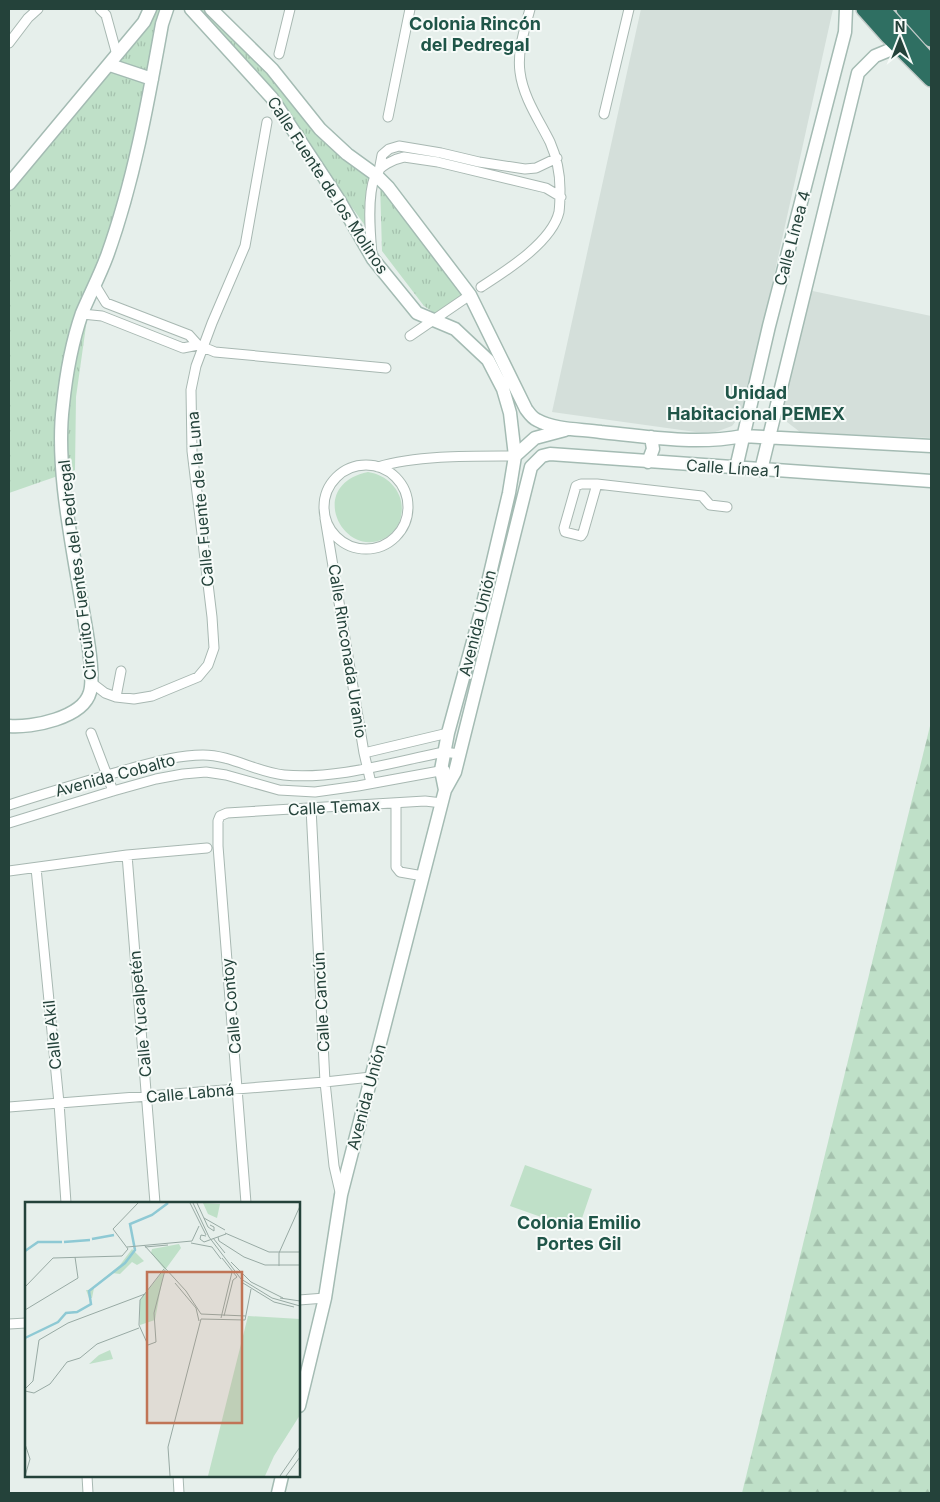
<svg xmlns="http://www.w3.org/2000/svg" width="940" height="1502" font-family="Inter,sans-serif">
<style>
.built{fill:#d4dfda}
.grass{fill:#bfe0c8}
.forest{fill:url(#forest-firs)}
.park{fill:url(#park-tufts)}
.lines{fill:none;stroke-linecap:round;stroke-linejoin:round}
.street-casing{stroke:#a8b8b2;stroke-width:11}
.secondary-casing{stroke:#a4bbb3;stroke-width:15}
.highway-casing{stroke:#c2cac8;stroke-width:18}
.street{stroke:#fff;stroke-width:9}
.secondary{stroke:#fff;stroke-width:12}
.highway{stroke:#2f6f62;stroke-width:15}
.labels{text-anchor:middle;stroke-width:4;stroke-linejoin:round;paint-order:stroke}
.street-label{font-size:16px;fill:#24423a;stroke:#f7fbf9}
.neighbourhood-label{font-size:18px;font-weight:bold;fill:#1f5548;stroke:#f7fbf9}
.inset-river{fill:none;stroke:#8ec9d4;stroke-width:2.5}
.inset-road{fill:none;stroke:#98aaa4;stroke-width:1}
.view{fill:#c07456;fill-opacity:0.15;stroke:#c07456;stroke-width:2.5}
.inset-edge{fill:none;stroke:#24423a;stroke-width:2.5}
</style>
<defs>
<pattern id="forest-firs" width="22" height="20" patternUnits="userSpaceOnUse" patternTransform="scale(1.25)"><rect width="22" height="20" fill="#bfe0c8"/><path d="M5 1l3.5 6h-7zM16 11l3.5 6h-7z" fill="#a4c1ad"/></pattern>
<pattern id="park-tufts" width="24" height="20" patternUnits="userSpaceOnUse" patternTransform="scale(1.25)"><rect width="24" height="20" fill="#bfe0c8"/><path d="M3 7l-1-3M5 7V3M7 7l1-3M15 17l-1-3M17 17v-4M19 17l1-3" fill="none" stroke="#a4c1ad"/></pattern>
</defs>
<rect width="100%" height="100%" fill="#e6efeb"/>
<path class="built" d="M641 9H833L744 411 732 426 710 434 552 412Z
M808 290 931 316V438L800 432 787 422 783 397Z"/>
<path class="grass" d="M368 472C389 475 406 494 401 516 400 525 392 535 383 539 342 558 306 485 368 472Z
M525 1165 592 1189 578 1230 510 1206Z"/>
<path class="forest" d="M931 722V1493H742Z"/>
<path class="park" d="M150 9H167L152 79 87 319 76 397 75 470 9 493V184Z
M194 9H207L370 176 366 227 314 154Z
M380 183 467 291 436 314 424 306 382 251Z"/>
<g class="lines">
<defs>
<path id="street" d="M100 9 106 15 117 55
M9 43 28 18 38 9
M279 54 290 9
M604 114 629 9
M388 117 410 9
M379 171 382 155 389 149 399 146 441 153 479 162 525 169 536 168 557 158
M372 254C370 232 367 196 375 176 379 166 394 159 404 157L438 162 546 188 561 197
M95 285 106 303 189 335 198 345 215 352 386 368
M481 287C506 271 552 242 559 212 560 205 560 196 560 189 560 171 557 158 550 142 539 120 523 97 520 72 517 51 525 28 530 9
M82 314 102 316 183 348 198 345
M410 336 470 295
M324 507a42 42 0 1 1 84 0a42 42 0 1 1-84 0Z
M378 467C417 455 473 456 515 456
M597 484 583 533 581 536 565 532 564 528 576 486 581 484H597L702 496 710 505 727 507
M325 518 364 753 371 783
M92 683 105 693 116 697 134 699 152 696 198 677 208 665 214 648 212 617 192 451 191 390 196 366 212 323 245 246 267 122
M116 697 121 671
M91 733 113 791
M364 753 448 733
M396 803V867L400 872 423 876
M9 805C46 793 84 782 121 771 148 764 175 755 203 755 231 755 256 772 284 775 335 780 394 762 444 752L459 754
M311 808 325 1082 334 1166 340 1192
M9 823 113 791 156 779 183 774 206 772 226 775 279 790 315 792 358 786 445 770
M127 855 155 1203
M36 868 59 1103 66 1203
M9 871 127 855 207 848
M9 1107 325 1082 371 1077
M246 1203 218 846V821L220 816 227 813 425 801 442 803
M299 1300 325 1298
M9 1324 26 1323
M87 1476 88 1493
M178 1476 179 1493"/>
<path id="secondary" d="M191 9 272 98 339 200 373 259 417 313 455 329 488 360 503 389 510 413 515 456 509 493 481 612 448 733 441 770 445 790
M211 9 272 69 320 129 347 154 376 175 388 187 470 295 526 409C529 413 532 418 537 420 555 430 580 429 601 432 648 437 696 445 743 436L931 446
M110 65 152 79
M9 184 144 22 150 9
M515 456 535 438 565 430
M648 462 653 449 651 437
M736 468 769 326 845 32 846 9
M761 470 858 73 875 56 892 49
M9 726C32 728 83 718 90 692 95 675 86 629 83 611 73 548 55 468 63 405 66 375 72 342 82 313 90 294 100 275 107 256 134 181 148 102 162 24L167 9
M299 1406 325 1298 341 1195 445 790 455 772 531 467 542 456 550 454 931 481
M278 1493 282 1476"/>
<path id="highway" d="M864 9 888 36 931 79
M882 9 931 63
M904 9 931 39
M918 9 931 21"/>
</defs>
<use href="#street" class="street-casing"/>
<use href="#secondary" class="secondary-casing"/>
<use href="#highway" class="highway-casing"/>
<use href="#street" class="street"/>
<use href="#secondary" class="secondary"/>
<use href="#highway" class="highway"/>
</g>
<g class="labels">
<g class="street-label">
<text transform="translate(328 185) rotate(57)" y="6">Calle Fuente de los Molinos</text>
<text transform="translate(792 238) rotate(-75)" y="6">Calle Línea 4</text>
<text transform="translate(733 468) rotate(4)" y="6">Calle Línea 1</text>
<text transform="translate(200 499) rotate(-95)" y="6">Calle Fuente de la Luna</text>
<text transform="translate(77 570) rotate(-97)" y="6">Circuito Fuentes del Pedregal</text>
<text transform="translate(477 623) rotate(-76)" y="6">Avenida Unión</text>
<text transform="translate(348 651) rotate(81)" y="6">Calle Rinconada Uranio</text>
<text transform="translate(115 775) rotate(-15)" y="6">Avenida Cobalto</text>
<text transform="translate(334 807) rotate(-3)" y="6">Calle Temax</text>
<text transform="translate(321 1002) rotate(-93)" y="6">Calle Cancún</text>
<text transform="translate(231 1006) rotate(-95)" y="6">Calle Contoy</text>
<text transform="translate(140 1014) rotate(-95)" y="6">Calle Yucalpetén</text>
<text transform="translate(52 1035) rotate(-96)" y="6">Calle Akil</text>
<text transform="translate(190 1093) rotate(-5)" y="6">Calle Labná</text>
<text transform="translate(366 1097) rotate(-75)" y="6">Avenida Unión</text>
</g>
<g class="neighbourhood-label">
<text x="475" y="30">Colonia Rincón<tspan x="475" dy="21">del Pedregal</tspan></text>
<text x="756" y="399">Unidad<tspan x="756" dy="21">Habitacional PEMEX</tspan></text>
<text x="579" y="1229">Colonia Emilio<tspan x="579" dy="21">Portes Gil</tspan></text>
</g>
</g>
<g transform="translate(25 1202)">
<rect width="275" height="275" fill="#e6efeb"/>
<path d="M107 47 119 59 112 63 107 60 95 72 87 71 69 86 67 96H64L61 88H65L95 63ZM223 114 275 117V213L249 254 240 274H183Z" fill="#bfe0c8"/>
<path d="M154 42 156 46 140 68 126 51 127 47ZM139 68 130 118 115 123V98ZM85 148 88 157 64 162 74 153Z" fill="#bfe0c8"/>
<path d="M178 1 195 2 192 16 183 12Z" fill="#bfe0c8"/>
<path class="inset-river" d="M67 37 89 33M39 40 65 38M0 49 13 40H37M0 136 33 120 41 111 52 110 66 102 64 89 100 61 110 48 105 22 127 13 143 1"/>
<path class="inset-road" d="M165 1 181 33M168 1 184 35 216 77 247 96 275 104M172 1 183 25 189 29V25L185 23M179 16 200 28M200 31 244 50H275M181 34 176 33 175 37 179 40 201 32M193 35 194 39 219 55 240 63H275M188 36 200 51M167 39 174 24M166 41 187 45 196 57M119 43 161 89 176 112 221 114M102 45 167 39M120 45 143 43M103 47 88 27 113 1M197 56 212 75M206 60 226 80 258 96M254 64V51L275 4M139 67 115 98 114 123 123 143 131 140 129 111 140 68M150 81 171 106 174 119M218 81 249 100 269 105M0 85 28 56 97 54 103 47M255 96 275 99M0 108 53 76 50 55M199 114 208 78 212 75M196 116 207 70M0 187 8 179 14 138 43 121 120 92M0 189 9 191 25 182 42 160 55 156 72 142 114 126M0 242 5 257 0 274M145 274 143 245 176 117 220 118 226 87M255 274 275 245M261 274 275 255"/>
<path class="view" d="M122 70H217V221H122Z"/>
<rect width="275" height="275" class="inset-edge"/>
</g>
<rect width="940" height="1502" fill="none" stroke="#24423a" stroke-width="20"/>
<g transform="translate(900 40)" stroke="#f7fbf9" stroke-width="4" paint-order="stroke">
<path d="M0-4L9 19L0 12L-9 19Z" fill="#24423a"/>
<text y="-8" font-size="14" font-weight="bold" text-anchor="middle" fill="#24423a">N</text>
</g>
</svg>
